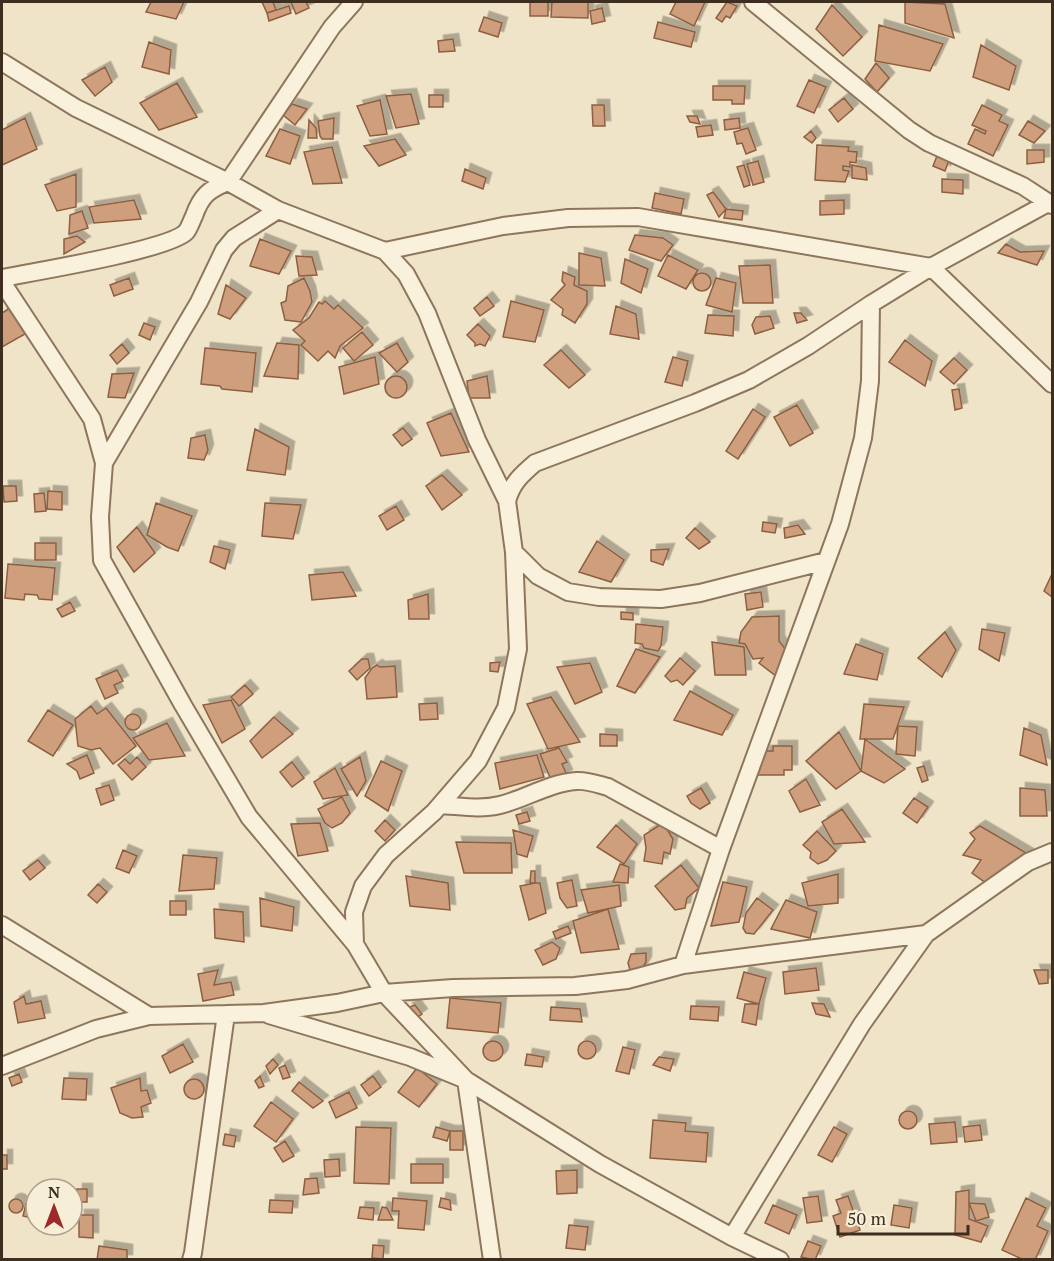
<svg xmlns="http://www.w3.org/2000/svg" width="1054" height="1261" font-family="'PT Serif',serif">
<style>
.building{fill:#cf9f7d;stroke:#8d5f41;stroke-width:1.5;filter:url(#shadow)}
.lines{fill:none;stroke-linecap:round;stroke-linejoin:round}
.minor-casing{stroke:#8d765c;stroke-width:20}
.minor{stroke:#faf1dc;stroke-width:16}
</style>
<defs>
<filter id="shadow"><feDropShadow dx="5.5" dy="-5.5" stdDeviation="0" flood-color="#0004"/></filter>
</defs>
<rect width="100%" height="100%" fill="#f0e4c8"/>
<path class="building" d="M151 2H184L176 19 146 12Z
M262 2H273L276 10 267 13Z
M291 2H306L309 8 296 14Z
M530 2H548V16H530Z
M552 2H588V18L551 17Z
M676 2H705L694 26 670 14Z
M727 2 737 6 730 18 726 16 722 22 716 18Z
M905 2 945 4 954 38 905 23Z
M832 5 862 37 843 56 816 29Z
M289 6 291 13 269 21 267 13Z
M602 8 605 21 592 24 590 11Z
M484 17 502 23 498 37 479 31Z
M658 22 695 32 691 47 654 38Z
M879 25 943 44 930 71 875 61Z
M453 39 455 51 439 52 438 41Z
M149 42 171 50 169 74 142 67Z
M981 45 1016 66 1009 90 973 77Z
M876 63 889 78 877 92 865 79Z
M105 67 112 82 95 96 82 80Z
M809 80 826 87 814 113 797 106Z
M177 83 197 117 159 130 140 103Z
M713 86H745L744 104H732V100H713Z
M411 94 419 124 396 128 386 96Z
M429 95H443V107H429Z
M844 98 853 109 838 122 829 110Z
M380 100 387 134 370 136 357 106Z
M292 104 307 109 295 125 283 115Z
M592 105H604L605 126H593Z
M982 105 1002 115 999 121 1008 125 993 156 968 144 975 129 985 134 986 131 972 125Z
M687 116H697L700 124 690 122Z
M25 118 37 149 2 165V130Z
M334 118 333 139H322L320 136 318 121Z
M739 118 740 128 725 130 724 120Z
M309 120 316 128 317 138H308Z
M1028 121 1045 131 1034 143 1019 135Z
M711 125 713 135 698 137 696 127Z
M748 128 756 150 746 154 742 143 737 144 734 132Z
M280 129 300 136 290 164 266 156Z
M811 131 816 138 812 143 804 137Z
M395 139 406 155 379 166 364 146Z
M817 145 849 147 848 151 857 152 856 163 850 162V167L843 166V170L849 171 845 182 815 180Z
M332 147 342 183 313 184 304 152Z
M1027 150H1044V162L1027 164Z
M937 156 949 160 945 171 933 166Z
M758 161 764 182 753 185 747 164Z
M744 165 750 185 744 187 737 167Z
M852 165 866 168 867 180 852 178Z
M465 169 486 178 483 189 462 181Z
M76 174V207L57 211 45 185Z
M942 179 963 180V194L942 192Z
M713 192 726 209 719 217 707 195Z
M655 193 684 199 681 214 652 208Z
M134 200 141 219 94 223 89 207Z
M844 200V214L820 215V201Z
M726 209 743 211 742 220 724 218Z
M82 211 88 228 69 234 70 215Z
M635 235 663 238 673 245 661 261 629 250Z
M77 236 85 242 64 254V239Z
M260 239 291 251 279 274 250 266Z
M1006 244 1020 252 1044 251 1037 265 998 253Z
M579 253 601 258 605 286 579 285Z
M668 255 698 270 686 289 658 276Z
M296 256 312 257 317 275 299 276Z
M625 259 648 269 641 293 621 283Z
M770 265 773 303H743L739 266Z
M563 272 575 277 574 285 587 291V304L575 323 562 315 563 309 551 300 565 285 562 281Z
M693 282a9 9 0 1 1 18 0a9 9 0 1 1-18 0Z
M129 278 133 289 114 296 110 285Z
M304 278 310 291 312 302 301 322 285 320 281 303 286 301 288 286Z
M716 278 736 283 732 312 706 305Z
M226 285 246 298 230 319 218 314Z
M487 297 494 306 480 316 474 308Z
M325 301 334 309 338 305 363 328 340 346 335 358 328 351 318 361 301 345 305 341 293 330 309 318 319 302 322 304Z
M511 301 544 310 535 342 503 337Z
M616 306 636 314 639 339 610 334Z
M10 308 25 334 2 347V313Z
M794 313H801L807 320 797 323Z
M708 315 734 316 733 336 705 333Z
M770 316 774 328 755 334 752 325 756 317Z
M144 323 155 327 150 340 139 335Z
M478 324 490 336 485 346 480 344 475 346V343L467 335Z
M362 332 373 345 354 361 343 348Z
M905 340 932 361 925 386 889 362Z
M277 343 299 345 298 379 264 376Z
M397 343 408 362 397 372 379 353Z
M122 344 129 353 117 364 110 355Z
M205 348 256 353 252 392 222 389 220 386 201 384Z
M561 350 585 375 569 388 544 365Z
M375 357 379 384 344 394 339 367Z
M673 357 688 361 682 386 665 382Z
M954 358 967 370 954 384 940 372Z
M134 373 125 398 108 397 112 374Z
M385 387a11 11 0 1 1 22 0a11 11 0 1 1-22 0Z
M487 376 490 398H469L467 381Z
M959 389 962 408 955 410 952 390Z
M797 405 813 433 790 446 774 417Z
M753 409 765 417 738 459 726 451Z
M451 413 469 452 441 456 427 423Z
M403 428 412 439 402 446 393 435Z
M255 429 289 447 285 475 247 470Z
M205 435 208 450 204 460 188 458 191 438Z
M442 475 462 495 442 510 426 486Z
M3 486H16L17 501 4 502Z
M48 491 62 492V510L47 509Z
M44 493 46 511 35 512 34 494Z
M156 503 192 516 178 551 167 547 147 535Z
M265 503 301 505 293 539 262 536Z
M396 506 404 520 387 530 379 516Z
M763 522 777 524 775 533 762 531Z
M798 525 805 534 785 538 784 528Z
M137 527 155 553 134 572 117 547Z
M695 528 710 542 699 549 686 538Z
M597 541 624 560 611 582 579 572Z
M35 543H56V560H35Z
M214 546 230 550 225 569 210 562Z
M669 549 663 565 651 561V550Z
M8 564 55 568 52 600 39 599 37 595 25 594 24 600 5 598Z
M343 572 356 596 312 600 309 575Z
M1052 574V597L1044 591Z
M761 592 763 607 747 610 745 594Z
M428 594 429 619H409L408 600Z
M70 602 75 611 62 617 57 609Z
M621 612 633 613V620L621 619Z
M779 616V641L787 651 776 676 759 663 763 658 753 659 745 644 739 643 741 632 752 617Z
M636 624 663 627 661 646 658 651 644 648 642 644 635 643Z
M982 629 1005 633 999 661 979 649Z
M945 632 956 650 942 677 918 658Z
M712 642 744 647 746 675H715Z
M856 644 883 654 877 680 844 674Z
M636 649 660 657 635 693 617 686Z
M680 658 695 671 683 685 677 680 671 682 665 676Z
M362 659H368L370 668 357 680 349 671Z
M500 662 498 672 490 671V663Z
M590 663 602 692 575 704 557 667Z
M377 665 380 667 395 666 397 697 367 699 365 678 372 668Z
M117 670 123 681 114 685 118 693 105 699 96 679Z
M245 685 253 694 239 706 231 697Z
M690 691 733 715 722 735 674 720Z
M551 697 580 742 548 749 527 704Z
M231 700 245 729 222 743 203 705Z
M437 703 438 719 420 720 419 704Z
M864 704 904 707 893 739H860Z
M91 706 97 714 106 708 136 746 113 764 100 748 91 750 78 746 75 719Z
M48 710 73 725 53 756 28 741Z
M125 722a8 8 0 1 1 16 0a8 8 0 1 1-16 0Z
M274 717 293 734 262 758 250 741Z
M167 723 185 756 149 760 133 738Z
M898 726 917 727 915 756 896 754Z
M1024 728 1041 735 1047 765 1020 755Z
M839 732 861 771 836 789 806 761Z
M600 734 617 735V746H600Z
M865 739 905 769 884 783 861 771Z
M773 746H792V770H784V775H756L765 751H773Z
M559 748 567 762 562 764 567 775 552 782 540 754Z
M87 755 94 773 80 779 77 771 67 764Z
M537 755 544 777 500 789 495 763Z
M137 757 146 767 132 780 118 765 125 759 130 764Z
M360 757 366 781 357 796 341 769Z
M381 761 402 771 388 811 365 796Z
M292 762 304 778 292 787 280 772Z
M924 766 928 780 922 782 917 768Z
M335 768 348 795 323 799 314 782Z
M806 779 820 805 800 812 789 791Z
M109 785 114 800 101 805 96 789Z
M701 788 710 803 700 809 691 803 687 796Z
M1020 788 1045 790 1047 816H1020Z
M342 797 350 813 342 823 332 828 325 823 318 809Z
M914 798 928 807 917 823 903 813Z
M842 809 865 842 834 844 822 822Z
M527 812 530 821 519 824 516 815Z
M385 820 395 830 385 841 375 831Z
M320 823 328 851 298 856 291 824Z
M663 823 673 839 670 854 664 852 662 864 644 861 646 848 644 835Z
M616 825 637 844 624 864 597 847Z
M980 826 1028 854 986 883 972 873 981 860 963 855 975 839 970 833Z
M513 830 533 836 527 857 517 854Z
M817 831 836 851 827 860 818 864 810 858 811 852 803 845Z
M456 842 511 843 512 873H464Z
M123 850 137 856 129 873 116 868Z
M183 855 217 858 214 889 179 891Z
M38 860 45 868 30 880 23 871Z
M620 864 629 867 628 883 613 882Z
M681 865 699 888 687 898 685 908 675 910 655 886Z
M531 871H535V883H530Z
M838 874V903L808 906 802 883Z
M406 876 448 883 450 910 410 906Z
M572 880 577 906 567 908 560 898 557 883Z
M723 882 747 887 739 922 711 926Z
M535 883H540L546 913 529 920 520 886Z
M98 884 107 892 97 903 88 895Z
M619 885 621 906 588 913 581 890Z
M260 898 294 907 292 931 261 926Z
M757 898 773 910 754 934 746 933 743 928 746 913Z
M786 900 817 912 810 938 771 929Z
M170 901H186V915H170Z
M214 909 243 912 244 942 215 938Z
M608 909 619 949 581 953 573 921Z
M568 926 571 933 556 939 553 932Z
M552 942 560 948 556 959 543 965 535 950Z
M646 953V962L641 970H630L628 963 631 954Z
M816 968 819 990 785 994 783 972Z
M218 970 214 985 231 982 234 995 203 1001 198 974Z
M1034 970H1048V983L1039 984Z
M744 972 766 978 759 1004 737 998Z
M24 996 26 1004 41 1001 45 1018 18 1023 14 1002Z
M450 998 501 1003 498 1033 447 1028Z
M812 1003 824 1004 830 1017 816 1014Z
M745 1004H759L756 1025 742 1022Z
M415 1005 422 1014 415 1019 407 1008Z
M691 1006 719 1007 718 1021 690 1019Z
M551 1007 580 1009 582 1022 550 1020Z
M483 1051a10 10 0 1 1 20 0a10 10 0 1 1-20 0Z
M578 1050a9 9 0 1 1 18 0a9 9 0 1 1-18 0Z
M183 1044 193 1062 170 1073 162 1056Z
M623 1047 635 1050 629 1074 616 1071Z
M527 1054 544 1057 542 1067 525 1065Z
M659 1057 674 1059 670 1071 653 1065Z
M273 1059 278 1065 270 1074 266 1066Z
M285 1065 290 1077 283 1079 279 1068Z
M417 1068 437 1084 419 1107 398 1092Z
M19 1074 22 1082 12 1086 9 1078Z
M260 1076 264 1086 259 1088 255 1081Z
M373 1076 381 1087 369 1096 361 1085Z
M64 1078 87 1079 86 1100 62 1099Z
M140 1078 141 1091 147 1090 151 1103 141 1107 143 1117 132 1118 120 1113 111 1088Z
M184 1089a10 10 0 1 1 20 0a10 10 0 1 1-20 0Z
M299 1082 323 1101 313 1108 292 1091Z
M349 1092 357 1108 336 1118 329 1102Z
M271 1102 293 1119 276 1142 254 1126Z
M899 1120a9 9 0 1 1 18 0a9 9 0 1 1-18 0Z
M653 1120 686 1123 685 1131 708 1133 706 1162 650 1158Z
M955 1122 957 1142 931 1144 929 1124Z
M980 1125 982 1140 965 1142 963 1127Z
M356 1127 391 1128 389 1184 354 1183Z
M436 1127 450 1131 447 1141 433 1137Z
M834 1127 847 1134 832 1162 818 1155Z
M450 1131H463V1150H450Z
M225 1134 236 1136 234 1147 223 1145Z
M285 1141 294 1156 283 1162 274 1148Z
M2 1155H7V1169H2Z
M339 1159 340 1176 325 1177 324 1160Z
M411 1164H443V1183H411Z
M577 1170V1193L557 1194 556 1171Z
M317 1178 319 1193 303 1195 305 1179Z
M77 1189H87V1202H77Z
M969 1190V1219L988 1226 981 1242 955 1235 956 1192Z
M818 1196 822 1221 807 1223 803 1198Z
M848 1196 860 1230 840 1237 833 1216 841 1213 836 1200Z
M393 1198 427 1201 424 1230 398 1228 399 1211H392Z
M441 1198 450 1200 451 1210 439 1207Z
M1026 1198 1046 1208 1037 1226 1048 1231 1035 1260H1024L1002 1250Z
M9 1206a7 7 0 1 1 14 0a7 7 0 1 1-14 0Z
M270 1200 293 1201 292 1213 269 1212Z
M969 1203 985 1204 989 1217 976 1221Z
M26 1204 36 1206V1219L23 1216Z
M773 1205 797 1215 789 1234 765 1223Z
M894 1205 912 1208 909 1228 891 1225Z
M360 1207 374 1208 373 1220 358 1218Z
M382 1207 387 1208 393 1220H378Z
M79 1215H93V1238L79 1237Z
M569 1225 588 1227 585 1250 566 1248Z
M808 1241 821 1246 815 1260 801 1257Z
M373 1245 384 1246 383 1259 372 1258Z
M99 1246 127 1250V1260H97Z"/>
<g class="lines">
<defs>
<path id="minor" d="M753 2 909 130 929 143 1023 186 1052 205
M2 62 76 108 228 182 278 210 385 251 406 274 427 313 477 440 507 501 514 552 518 649 506 708 478 761 434 812 386 855 363 886 354 912 355 944
M385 251 503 226 568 218 638 217 931 267 1052 384
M2 278C33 272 168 250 186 232 189 229 192 220 194 216 201 196 209 189 228 182L332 27 354 2
M2 282 92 419 104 463 100 517 102 560 183 705 249 817 355 944 384 993 466 1080 600 1164 732 1237 780 1260
M104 463 199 302 224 250 234 238 278 210
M507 501C512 483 521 475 535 463L695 403 749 380 808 346 871 304 931 267 1048 203
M514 552 538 576 568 592 599 597 661 599 700 593 826 561
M440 805C460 806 480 810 500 805 525 799 549 783 576 781 586 780 597 784 608 787L721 849
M2 925 149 1016
M683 965 721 849 840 524 863 438 870 381 871 304
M269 1015 410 1057 466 1080 492 1260
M2 1066 96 1029 149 1016 264 1013 337 1003 384 993 453 988 575 986 627 980 683 965 926 934 1028 862 1052 852
M732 1237 862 1024 926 934
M191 1260 193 1253 226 1014"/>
</defs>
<use href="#minor" class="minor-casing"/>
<use href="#minor" class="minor"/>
</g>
<rect width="1054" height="1261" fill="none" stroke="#3d2e20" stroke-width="6"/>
<g transform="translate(54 1207)"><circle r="28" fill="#f7eed8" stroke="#ada18e" stroke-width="1.5"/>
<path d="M0-4.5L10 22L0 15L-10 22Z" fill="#9e2a2b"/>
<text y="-9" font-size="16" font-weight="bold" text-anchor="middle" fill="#3d2e20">N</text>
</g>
<path d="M838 1225v9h130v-9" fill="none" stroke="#3d2e20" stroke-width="3"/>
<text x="847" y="1225" font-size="18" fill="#3d2e20" stroke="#f7eed8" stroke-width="4.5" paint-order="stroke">50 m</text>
</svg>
